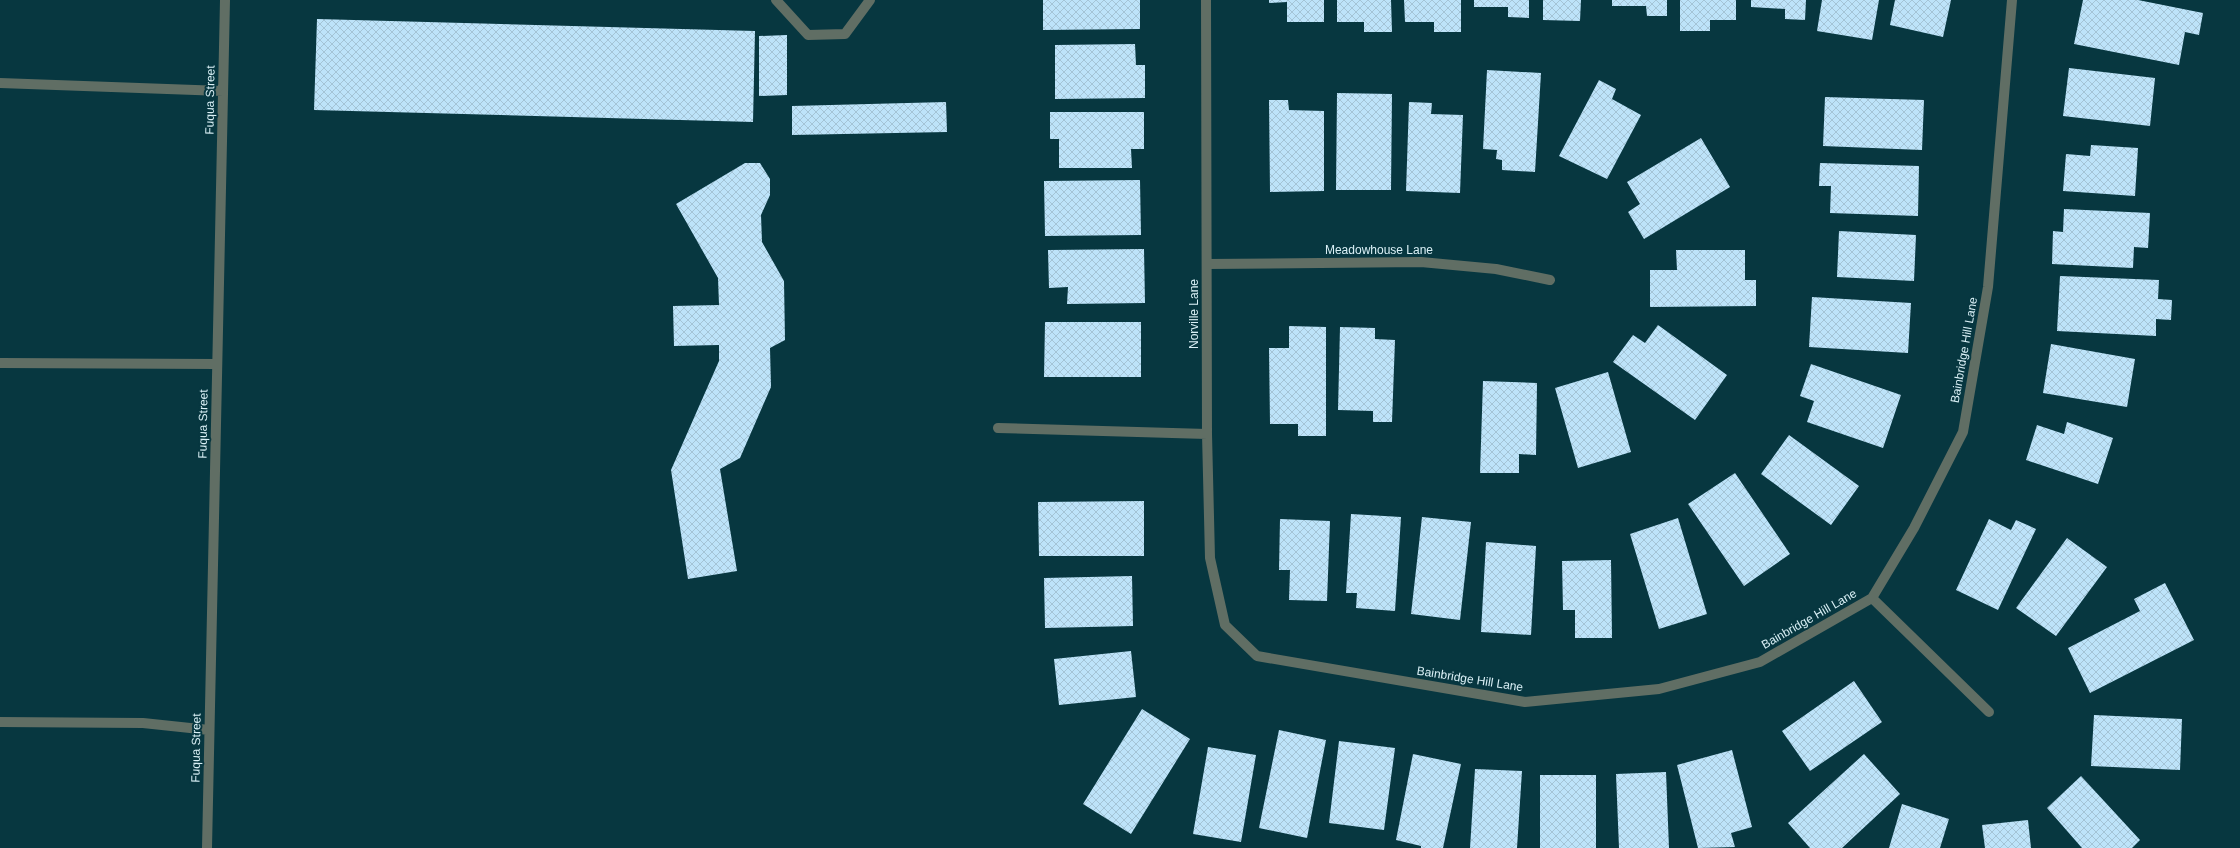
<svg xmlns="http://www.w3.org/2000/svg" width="2240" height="848" font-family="Helvetica,sans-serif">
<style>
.building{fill:url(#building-cross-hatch)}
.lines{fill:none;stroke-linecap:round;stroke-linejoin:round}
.minor{stroke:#606e64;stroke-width:10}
.labels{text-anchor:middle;stroke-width:4;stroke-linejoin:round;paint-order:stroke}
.street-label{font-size:12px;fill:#daf0f6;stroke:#073740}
</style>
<defs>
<pattern id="building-cross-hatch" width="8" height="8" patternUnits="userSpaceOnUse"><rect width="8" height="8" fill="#bde3f9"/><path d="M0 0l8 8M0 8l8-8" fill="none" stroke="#a4c4d6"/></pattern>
</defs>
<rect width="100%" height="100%" fill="#073740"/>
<path class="building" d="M1043 0H1140V29L1043 30Z
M1269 0H1324V22H1287V2L1269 3Z
M1337 0H1391L1392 32H1364V22H1337Z
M1404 0H1461V32H1434V22H1405Z
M1474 0H1529V18L1508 17V7H1474Z
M1543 0H1581L1580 21 1543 20Z
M1612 0H1667V16H1647L1646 6H1612Z
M1680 0H1736V20H1710V31H1680Z
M1751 0H1806L1805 20 1785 19V9L1751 7Z
M1822 0H1879L1872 40 1817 31Z
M1895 0H1951L1943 37 1890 25Z
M2083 0H2138L2203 13 2199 35 2185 32 2179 65 2074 44Z
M317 19 755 31 753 122 314 110Z
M787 35V95L759 96V36Z
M1135 44 1136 65H1145V98L1055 99V45Z
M2069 68 2155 78 2150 126 2063 116Z
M1487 70 1541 73 1535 172 1502 170V160L1496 159 1497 150 1483 149Z
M1599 80 1616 89 1612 99 1641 115 1607 179 1559 156Z
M1337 93 1392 94 1391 190H1336Z
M1825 97 1924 100 1922 150 1823 146Z
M1269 100H1288L1289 110 1324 111V191L1270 192Z
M946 102 947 132 792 135V106Z
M1409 102 1432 103 1431 114 1463 115 1460 193 1406 191Z
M1050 112H1144V149H1131L1132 168H1059V139H1050Z
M1701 138 1730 187 1644 239 1628 212 1640 204 1627 182Z
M2091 145 2138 148 2135 196 2063 191 2066 154 2090 156Z
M745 163H760L770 179V195L761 215 762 242 784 281 785 340 770 348 771 387 740 458 720 469 737 571 688 579 671 470 719 361V345L674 346 673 306 719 305 718 278 676 204Z
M1820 163 1919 166 1918 216 1830 213 1831 186H1819Z
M1140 180 1141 235 1045 236 1044 181Z
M2064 209 2150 213 2148 248 2134 247 2133 268 2052 264 2053 231 2063 232Z
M1839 231 1916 235 1914 281 1837 277Z
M1144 249 1145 303 1067 304 1068 287 1049 288 1048 250Z
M1676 250H1745V280H1756V306L1650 307V270H1677Z
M2060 276 2159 280 2158 299 2172 300 2171 320 2156 319V336L2057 331Z
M1812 297 1911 303 1908 353 1809 347Z
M1045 322H1141V377H1044Z
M1658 325 1727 375 1695 420 1613 362 1633 335 1645 343Z
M1289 326 1326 327V436H1298V424H1270L1269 348H1289Z
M1340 327 1375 328V339L1395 340 1392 422H1373V411L1338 410Z
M2051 344 2135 359 2127 407 2043 393Z
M1811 364 1901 395 1883 448 1807 422 1814 401 1800 396Z
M1608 372 1631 452 1578 468 1555 388Z
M1483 381 1537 383 1536 455 1519 454V473H1480Z
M2067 422 2113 438 2098 484 2026 460 2037 425 2064 434Z
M1789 435 1859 486 1831 525 1761 474Z
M1735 473 1790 554 1744 586 1688 504Z
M1144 501V556H1039L1038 502Z
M1351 514 1401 517 1395 611 1356 608 1357 593H1346Z
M1422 517 1471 522 1460 620 1411 614Z
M1678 518 1707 614 1659 629 1630 534Z
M1280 519 1330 521 1327 601 1289 600 1290 570H1279Z
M1989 519 2011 530 2016 520 2036 529 1998 610 1956 590Z
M2067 538 2107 567 2056 636 2016 608Z
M1486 542 1536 546 1531 635 1481 632Z
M1611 560 1612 638H1575V610H1563L1562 561Z
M1132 576 1133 626 1045 628 1044 578Z
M2165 583 2194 640 2090 693 2068 648 2140 611 2134 599Z
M1131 651 1136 697 1059 705 1054 659Z
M1854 681 1882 722 1810 771 1782 731Z
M1142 709 1190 739 1131 834 1083 804Z
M2094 715 2182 719 2180 770 2091 766Z
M1279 730 1326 740 1307 838 1259 828Z
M1339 741 1395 748 1384 830 1329 823Z
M1208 747 1256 755 1241 842 1193 834Z
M1732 750 1752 827 1731 833 1735 847 1698 848 1677 765Z
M1413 754 1461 764 1443 848H1421V846L1396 840Z
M1864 754 1900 794 1842 848H1810L1788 823Z
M1475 769 1522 771 1517 848H1470Z
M1666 772 1669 848H1619L1616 774Z
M1540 775H1596V848H1540Z
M2081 776 2140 840 2132 848H2082L2047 808Z
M1902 804 1949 819 1940 848H1889Z
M2028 820 2031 848H1985L1982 825Z"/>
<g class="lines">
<path class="minor" d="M776 0 808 35 845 34 870 0
M1206 0 1207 434 1210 558 1225 625 1257 656 1525 702 1659 689 1760 662 1872 598 1914 528 1963 432 1988 287 2012 0
M0 83 223 91
M1207 264 1421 262 1496 269 1550 280
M0 363 217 364
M998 428 1207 434
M1872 598 1989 712
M0 722 143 723 209 730
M207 848 225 0"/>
</g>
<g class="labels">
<g class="street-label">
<text transform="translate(210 100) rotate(-89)" y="4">Fuqua Street</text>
<text x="1379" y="254">Meadowhouse Lane</text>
<text transform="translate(1194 314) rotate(-90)" y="4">Norville Lane</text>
<text transform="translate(1964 350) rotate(-80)" y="4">Bainbridge Hill Lane</text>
<text transform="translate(203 424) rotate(-89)" y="4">Fuqua Street</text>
<text transform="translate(1809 619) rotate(-30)" y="4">Bainbridge Hill Lane</text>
<text transform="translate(1470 679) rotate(9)" y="4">Bainbridge Hill Lane</text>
<text transform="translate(196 748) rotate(-89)" y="4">Fuqua Street</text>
</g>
</g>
</svg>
